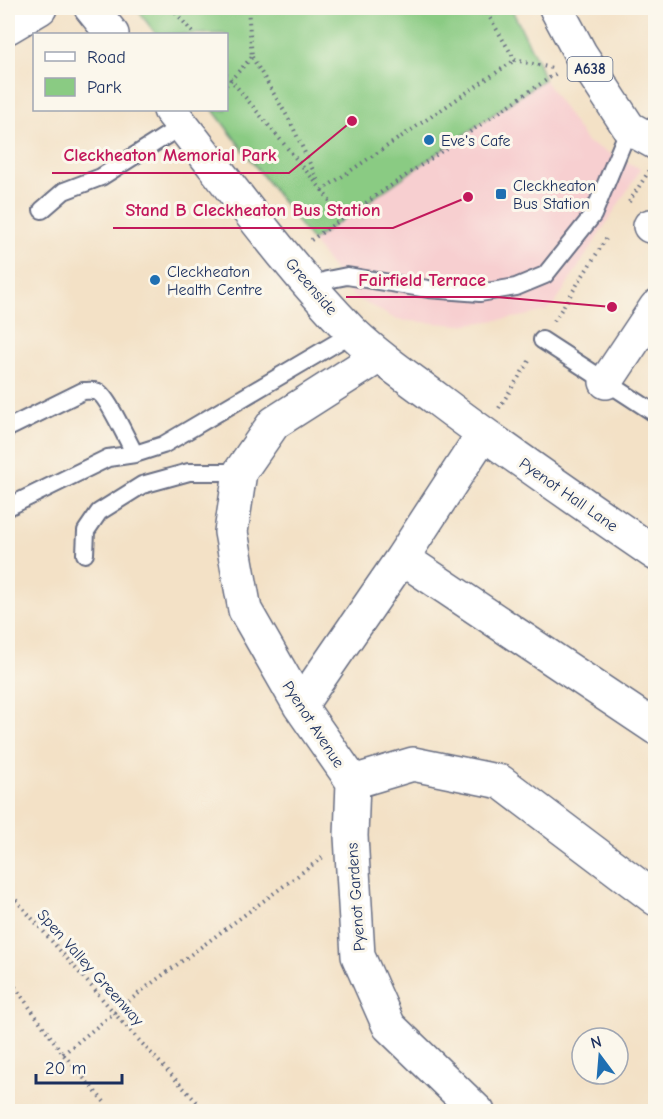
<svg xmlns="http://www.w3.org/2000/svg" width="663" height="1119" font-family="'Comic Neue',sans-serif">
<style>
.built{fill:#f7cfd0}
.green{fill:#8acb83;stroke:#527d70;stroke-width:1.5}
.lines{fill:none;stroke-linecap:round;stroke-linejoin:round}
.service-casing{stroke:#676d82;stroke-width:20}
.minor-casing{stroke:#676d82;stroke-width:36}
.primary-casing{stroke:#676d82;stroke-width:36}
.path{stroke:#676d82;stroke-width:4;stroke-dasharray:1.5 4.5;stroke-linecap:butt}
.service{stroke:#fff;stroke-width:16}
.minor{stroke:#fff;stroke-width:33}
.primary{stroke:#fff;stroke-width:33}
.path-bridge{stroke:#676d82;stroke-width:4;stroke-dasharray:1.5 4.5;stroke-linecap:butt}
.poi-dot{fill:#1f6fb2;stroke:#fbf7ec;stroke-width:2}
.labels{text-anchor:middle;stroke-width:6;stroke-linejoin:round;paint-order:stroke}
.shield{fill:#fbf7ec;stroke:#5e6b89;stroke-width:1.5}
.shield-label{font-size:15px;font-weight:bold;fill:#1b2f5e}
.poi-label{font-size:16px;fill:#1b2f5e;stroke:#fbf7ec;text-anchor:start}
.street-label{font-size:16px;fill:#1b2f5e;stroke:#fbf7ec}
.leader{fill:none;stroke:#c2185b;stroke-width:2}
.callout-dot{fill:#c2185b;stroke:#fbf7ec;stroke-width:2}
.callout-label{font-size:18px;text-anchor:middle;font-weight:bold;fill:#c2185b;stroke:#fbf7ec;stroke-width:6;stroke-linejoin:round;paint-order:stroke}
</style>
<rect width="100%" height="100%" fill="#fbf7ec"/>
<filter id="ink" filterUnits="userSpaceOnUse"><feTurbulence type="fractalNoise" baseFrequency=".0167" numOctaves="2"/><feDisplacementMap in="SourceGraphic" scale="12" xChannelSelector="R" yChannelSelector="G"/><feConvolveMatrix kernelMatrix="1 2 1 2 8 2 1 2 1" color-interpolation-filters="sRGB"/></filter>
<filter id="wash" filterUnits="userSpaceOnUse"><feTurbulence type="fractalNoise" baseFrequency=".008" numOctaves="4" result="noise"/><feDisplacementMap in="SourceGraphic" scale="24" xChannelSelector="R" yChannelSelector="G"/><feGaussianBlur stdDeviation="1.35" result="paint"/><feColorMatrix in="noise" values="0 0 0 0 0 0 0 0 0 0 0 0 0 0 0 0 0 1.4 0 .05"/><feComposite in="paint" operator="in"/></filter>
<g filter="url(#wash)">
<rect width="100%" height="100%" fill="#f3e1c6"/>
<path class="built" d="M544 79 587 142 641 169 554 305 545 311 520 317 460 325 397 320 353 296 312 241Z"/>
<path class="green" d="M136 8H511L539 64 544 79 312 241 213 110H226V34H156Z"/>
</g>
<g filter="url(#ink)">
<g class="lines">
<defs>
<path id="service" d="M42 210 64 191 101 177 183 125
M311 288 327 280 347 276 428 289 480 293 516 287 545 275 593 215 629 128
M542 340 656 414
M8 428 83 391C88 391 94 390 98 392 108 397 128 442 135 454
M8 507 108 458 135 454 163 445 353 333
M85 554 86 531 99 512 142 485 189 472H240"/>
<path id="minor" d="M91 8 112 34
M8 27 40 8
M170 110C229 184 285 263 351 331 377 357 408 377 437 399 508 453 582 503 656 554
M650 226 656 227
M379 356 274 423 240 472 231 532 245 610 300 706 353 782 413 764 501 782 656 899
M606 382 656 307
M402 558 656 728
M300 706 402 558 483 434
M353 782 351 836 358 956 389 1026 478 1112"/>
<path id="primary" d="M556 8 580 53 629 128 656 143"/>
</defs>
<use href="#service" class="service-casing"/>
<use href="#minor" class="minor-casing"/>
<use href="#primary" class="primary-casing"/>
<path class="path" d="M172 8 194 34
M484 8 515 60 552 68
M252 57 290 121 319 183
M226 74 322 190 515 60
M226 85 252 57 248 8
M322 190 342 219
M629 202 649 171
M311 240 558 72
M554 321 606 239
M499 408 531 358
M8 891 98 994
M8 977 63 1054 106 1104V1112
M122 1022 206 1112
M63 1054 144 989 323 857"/>
<use href="#service" class="service"/>
<use href="#minor" class="minor"/>
<use href="#primary" class="primary"/>
<path class="path-bridge" d="M98 994 122 1022"/>
</g>
</g>
<g class="poi-dot">
<circle cx="429" cy="140" r="6"/>
<rect x="495" y="188" width="12" height="12" rx="3"/>
<circle cx="155" cy="280" r="6"/>
</g>
<g class="labels">
<rect class="shield" x="567.5" y="57" width="45" height="24" rx="4.5"/>
<g class="shield-label">
<text x="590" y="74">A638</text>
</g>
<g class="poi-label">
<text x="441" y="146">Eve's Cafe</text>
<text x="513" y="191">Cleckheaton<tspan x="513" dy="18">Bus Station</tspan></text>
<text x="167" y="277">Cleckheaton<tspan x="167" dy="18">Health Centre</tspan></text>
</g>
<g class="street-label">
<text transform="translate(312 286) rotate(49)" y="6">Greenside</text>
<text transform="translate(569 494) rotate(35)" y="6">Pyenot Hall Lane</text>
<text transform="translate(314 724) rotate(57)" y="6">Pyenot Avenue</text>
<text transform="translate(355 897) rotate(-94)" y="6">Pyenot Gardens</text>
<text transform="translate(91 967) rotate(48)" y="6">Spen Valley Greenway</text>
</g>
</g>
<path class="leader" d="M352 121L289 173H52M468 197L393 228H113M612 307L497 297H346"/>
<g class="callout-dot">
<circle cx="352" cy="121" r="6"/>
<circle cx="468" cy="197" r="6"/>
<circle cx="612" cy="307" r="6"/>
</g>
<g class="callout-label">
<text x="170" y="161">Cleckheaton Memorial Park</text>
<text x="253" y="216">Stand B Cleckheaton Bus Station</text>
<text x="422" y="286">Fairfield Terrace</text>
</g>
<rect width="663" height="1119" fill="none" stroke="#fbf7ec" stroke-width="30"/>
<rect x="33" y="33" width="195" height="78" fill="#fbf7ec" stroke="#a1a7b3" stroke-width="1.5"/>
<rect x="45" y="52" width="30" height="9" fill="#ffffff" stroke="#a1a7b3" stroke-width="1.5"/>
<text x="87" y="63" font-size="18" fill="#1b2f5e">Road</text>
<rect x="45" y="78" width="30" height="18" fill="#8acb83" stroke="#a1a7b3" stroke-width="1.5"/>
<text x="87" y="93" font-size="18" fill="#1b2f5e">Park</text>
<g transform="translate(600 1056) rotate(344)"><circle r="28" fill="#fbf7ec" stroke="#a1a7b3" stroke-width="1.5"/>
<path d="M0-4.5L10 22L0 15L-10 22Z" fill="#1f6fb2"/>
<text y="-9" font-size="16" font-weight="bold" text-anchor="middle" fill="#1b2f5e">N</text>
</g>
<path d="M36 1074v9h86v-9" fill="none" stroke="#1b2f5e" stroke-width="3"/>
<text x="45" y="1074" font-size="18" fill="#1b2f5e" stroke="#fbf7ec" stroke-width="4.5" paint-order="stroke">20 m</text>
</svg>
